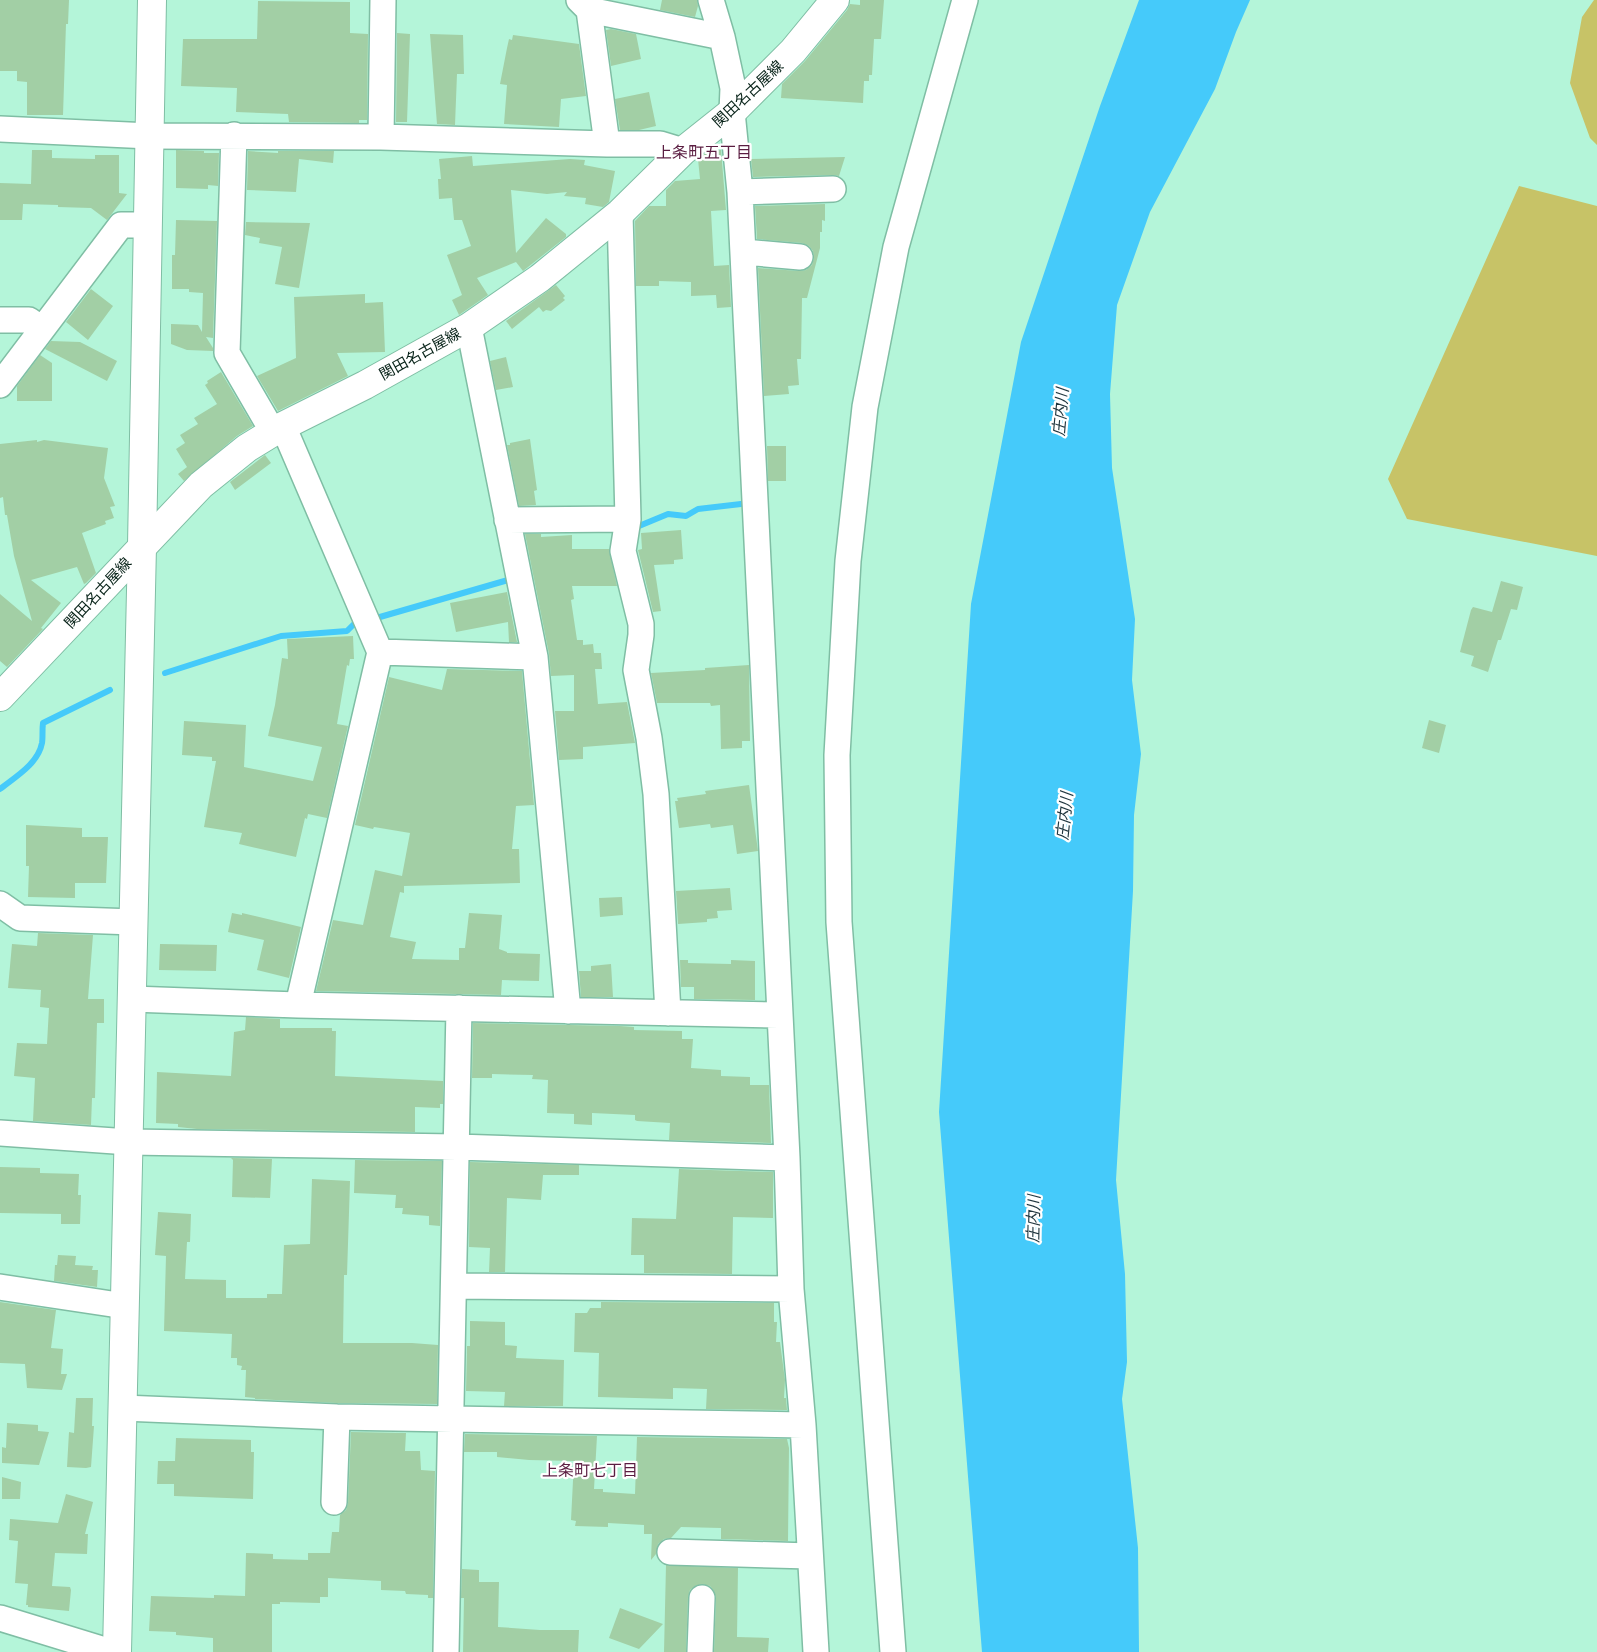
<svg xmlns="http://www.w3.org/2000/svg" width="1597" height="1652" font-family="'Work Sans','Noto Sans JP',sans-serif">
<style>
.green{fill:#c7c367}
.water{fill:#45cafa}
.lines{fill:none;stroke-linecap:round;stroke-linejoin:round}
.stream{stroke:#45cafa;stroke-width:6}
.building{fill:#a2cfa5}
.minor-casing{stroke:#7fbea4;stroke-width:28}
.tertiary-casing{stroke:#7fbea4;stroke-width:30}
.primary-casing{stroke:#7fbea4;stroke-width:30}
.minor{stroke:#fff;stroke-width:25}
.tertiary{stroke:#fff;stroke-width:28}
.primary{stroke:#fff;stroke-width:28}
.labels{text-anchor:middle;stroke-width:4.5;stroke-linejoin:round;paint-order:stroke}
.street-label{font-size:15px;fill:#062117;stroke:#fff}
.neighbourhood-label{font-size:16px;fill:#5b1e42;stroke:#fff}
.water-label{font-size:16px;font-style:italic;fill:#1f353e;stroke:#fff}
</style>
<rect width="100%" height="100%" fill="#b4f5d9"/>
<path class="green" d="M1594 0H1597V145L1590 138 1570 83 1582 17Z
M1519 186 1597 206V556L1407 519 1388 479Z"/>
<path class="water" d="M1139 0H1250L1236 32 1215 89 1150 212 1117 305 1110 394 1112 468 1135 619 1132 680 1141 754 1134 815 1133 891 1116 1180 1125 1274 1127 1362 1122 1399 1138 1548 1139 1652H982L939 1112 971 604 1021 342 1100 106Z"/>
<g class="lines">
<path class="stream" d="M639 526 668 514 686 516 698 509 741 504
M373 619 508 580
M165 673 281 636 347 631 356 622
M0 789C15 777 38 764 42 743 43 737 42 730 43 723L110 690"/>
</g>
<path class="building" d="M0 0H69L68 24H66L63 115H27V82L17 81V71H0Z
M662 0H697L698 6 695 17 660 10Z
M860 0H884L881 39H874L872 75H869V81H864L863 103 781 98 782 84 805 61 847 10 850 4 860 5Z
M258 1 350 2V33L368 34 367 120H359V123L289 122 288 114 236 112 237 88 181 86 183 39H257Z
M611 29 636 34 641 59 611 66 606 30Z
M397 33 410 34 407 122H396Z
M430 34 463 35 464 74H457L455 125 437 124Z
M513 35 579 44 586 96 561 99 559 127 504 124 507 85 500 84 507 48 509 39 512 40Z
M649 92 656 126 639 130H620L615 99Z
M32 150H52V158L95 159V155H119V193L127 194 107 220 91 208 58 207V205L23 204 22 220H0V183L31 184Z
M176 150 204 151V153H219L218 186 208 185V189L176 188Z
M721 150 726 210 711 211 714 266 729 265 731 307 717 308 716 295 691 296V282L659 281V286H636L635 221 649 206H666V190L675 181 700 179 698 159 708 151Z
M248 151 278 153V151H334L333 163 299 159 296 192 247 190Z
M472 156 473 166 570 159 585 160 584 165 615 171 609 202 603 207 585 204 586 198 564 196 567 192 547 194 511 190 516 253 546 218 566 234V237L523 271 516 262 477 278 488 295 459 315 452 300 462 295 447 255 471 246 462 220H454L452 198 439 199 438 179H441L439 159Z
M845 157 839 176 833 175 753 177 751 159Z
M825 204V221L822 220V232H820V248L807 298H802L801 359H797L799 385 788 386 789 394 764 396 758 268 799 271 806 270 812 265 814 258 813 251 809 246 802 243 757 239 755 206Z
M176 220 217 221 213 338 206 337 213 348V351L187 350 171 344V324L198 325 202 332 203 293 189 292V289H172V255H175Z
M246 222 310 223 299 288 275 284 282 247 259 243 260 238 245 235Z
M556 285 565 296 563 298 565 300 551 311 546 310 543 312 539 307 512 329 506 321Z
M91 289 113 306 88 340 66 322Z
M365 294V303L383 302 385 352 337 353 348 376 278 411 257 376 296 358 294 297Z
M51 341 80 342 117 361 107 381 45 349Z
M40 355 52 363V401H17V386Z
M506 357 513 387 496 390 490 361Z
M221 372 253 426 237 436 184 481 178 474 187 467 176 449 185 443 180 435 198 424 194 418 217 404 205 385 208 383 207 381Z
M530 439 537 490 534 491 536 505 519 506 507 445H510V443Z
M37 440V442L44 440 108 448 104 478 115 506 110 507 114 518 105 521 106 524 82 533 96 573 86 583 84 584 77 567 31 580 61 603 41 628 43 629 7 667 0 661V594L32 621 14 556 7 515H5L3 497 0 498V444Z
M767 446H786V481H768Z
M265 455 271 463 235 490 230 482Z
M681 530 683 559 674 560V564L654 565 661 611 653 612 638 550 642 549 641 533Z
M525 534H541V537L572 535V549H609L617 586H572L574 599 571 600 577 640H583V645L593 644 594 653H601L602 669H595L598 704 627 702 635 743 583 747V759L559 760 555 711H574V675L551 676 549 654Z
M1501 581 1523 587 1517 610 1511 609 1501 640H1498L1488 672 1471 666 1474 656 1460 652 1471 610 1473 607 1492 612Z
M507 592 517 642H509L508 622 456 632 450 603Z
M353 636 354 659H350L349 666 347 665 337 724 348 726 327 818 308 814 307 819 305 818 296 857 239 844 242 833 204 827 216 761H212V757L182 755 184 721 246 725 244 767 313 781 322 747 268 736 275 705 282 658 288 659 287 639Z
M749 665 750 741H742V748L721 749 720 705 711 706 710 703H657L651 673 705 670V668Z
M447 669 522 671 534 805 516 806 512 849H519L520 883 404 886V893L400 892 390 937 416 942 412 959 459 960V948H465L469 913 502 915 499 949 507 952V953L540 954 539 981 502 980 501 995 316 991 333 920 363 925 375 870 402 876 410 833 374 827 373 829 355 825 389 677 442 690Z
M1429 720 1446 725 1439 753 1422 748Z
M749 785 758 851 737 854 733 825 711 828 710 824 679 828 675 801H678L677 798 706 794 705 791Z
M26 825 82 828V837H108L106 883H75V898L28 897 29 866H26Z
M730 888 732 910 717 911 718 918 707 919V922L678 924 676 891Z
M622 897 623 915 600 917 599 898Z
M232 913 242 915V913L301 927 289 978 257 970 264 940 228 932Z
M38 933 93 935 88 999H104V1023H97L95 1098H92L91 1125 33 1121 35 1078 14 1076 17 1043 47 1044 49 1008 40 1007 41 990 8 988 12 944 37 946Z
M160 944 217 945 216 971 159 970Z
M680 960H688V963L731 964V960L755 961V1000L694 999V987H681Z
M611 964 613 997H581L579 971H591V966Z
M246 1017 280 1019V1028H332V1031H336L335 1076 443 1081V1104H440V1108L415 1107V1132L197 1129 178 1127V1124L156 1123 157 1072 231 1076 234 1032 245 1030Z
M473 1023 620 1026 634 1027V1030L682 1031V1039H693L691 1068 721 1070V1076L750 1077V1085H769L771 1143 669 1140 670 1123 637 1121 635 1120V1115L592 1113V1125L574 1124V1114L547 1113 548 1080 532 1079 533 1075 492 1074V1078H472Z
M231 1158 272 1159 270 1198 232 1197 233 1160Z
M355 1160 442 1161 440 1226 429 1225V1216L402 1214 403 1208H395L396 1195 354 1193Z
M470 1162 579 1165V1175H543L541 1200 507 1198 505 1272H489L490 1248 469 1247Z
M0 1167 40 1168V1173L79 1174 78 1195H81L80 1224H61V1214L0 1213Z
M679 1169 773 1172V1218L733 1217 732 1274 644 1273V1255H631L632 1218 676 1219Z
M312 1179 350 1181 347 1275H344L343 1343H412L438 1345 437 1404 337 1403 255 1399V1398L245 1397 246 1370H241L242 1366 237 1365V1358H231L232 1334 164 1331 166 1256 155 1255 158 1212 191 1214 190 1242H187L185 1279 226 1280V1298H267V1294H282L284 1245 310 1244Z
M58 1255 76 1256 75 1265 93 1266 92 1270H98L97 1287 54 1281 55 1265H57Z
M0 1302 56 1310 51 1348 63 1349 61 1374H67L62 1390 27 1388 25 1364 0 1363Z
M601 1302 774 1303V1322H777L776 1342H780L785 1380 784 1398H786L787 1410 706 1409 707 1389 673 1388V1399L598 1397 599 1353 574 1352 575 1313H587L590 1308H601Z
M470 1321 505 1322V1345L517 1346 516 1358 564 1360 563 1406H504L505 1392 466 1391 467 1346H470Z
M76 1398H93L92 1426H94L91 1467 86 1468 67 1467 69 1432 74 1433Z
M7 1423 38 1425V1431L49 1432 39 1465 2 1463V1447L6 1448Z
M351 1432 406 1433 405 1451H420L421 1470 435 1471 433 1598H428V1595L406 1594 405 1591 381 1590V1581L328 1578V1597H320V1603L280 1602V1604H272V1652H213V1638L176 1635V1632L149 1631 151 1596 214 1598V1595L245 1596 246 1553 273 1554V1559L308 1560V1553H330L332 1532H339L340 1515 346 1510 348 1503Z
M465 1434 597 1436 594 1489H603V1492L635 1494 637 1437 787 1439 789 1448 788 1541 721 1539V1528L681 1527 671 1538 664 1539 658 1544 656 1554 651 1560 652 1534H644V1525L608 1523V1527L575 1526 576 1521 571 1520 574 1461 529 1460 497 1457V1452H464Z
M176 1438 251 1440V1452H254L253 1499 174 1496V1484H157L158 1461H175Z
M2 1477 21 1482 20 1499H2Z
M66 1494 93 1502 85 1534H88L87 1554 55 1553 52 1586 70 1587 71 1590 69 1611 28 1607V1605H26L28 1584 15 1583 18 1541 9 1540 10 1519 58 1523Z
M666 1565 738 1568 737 1637 769 1638 768 1652H714L716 1598 714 1591 710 1586 702 1584 695 1586 690 1590 688 1597 686 1652H664Z
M462 1569 479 1570V1582H499L498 1627 540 1630H579L578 1652H463L464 1598H461Z
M620 1608 663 1624 639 1649 609 1638Z"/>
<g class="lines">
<defs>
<path id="minor" d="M579 0 589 10 607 144
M711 0 722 37 733 88 732 112 740 192 787 1158 791 1289 803 1425 816 1652
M589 10 722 37
M0 129 150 136 381 137 607 144H660L683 151
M234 135 227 353 273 432
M381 137 383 0
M740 192 833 189
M620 213 628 519 623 551 641 624V635L636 670 649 738 656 794 668 1013
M744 252 800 257
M0 320H29L42 329
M469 327 535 657 568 1011
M0 385 121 225H148
M283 426 380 652 298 1005
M507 520 628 519
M380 652 535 657
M0 904 20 918 134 922
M132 999 298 1005 779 1015
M0 1133 129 1142 457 1147 787 1158
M455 1286 791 1289
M0 1287 125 1306
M123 1408 337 1417 803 1425
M334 1502 337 1417
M670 1552 810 1556
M0 1618 111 1652
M446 1652 459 1008
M700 1652 702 1598
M893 1652 839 922 837 755 848 561 865 407 896 247 965 0"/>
<path id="tertiary" d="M117 1652 142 546 152 0"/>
<path id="primary" d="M0 697 201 485 247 448 283 426 365 385 469 327 540 278 620 213 683 151 732 112 793 51 835 0"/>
</defs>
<use href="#minor" class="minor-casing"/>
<use href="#tertiary" class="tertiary-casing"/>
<use href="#primary" class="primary-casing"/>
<use href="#minor" class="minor"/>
<use href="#tertiary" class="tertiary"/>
<use href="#primary" class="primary"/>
</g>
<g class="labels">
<g class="street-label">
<text transform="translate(748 94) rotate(-43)" y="5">関田名古屋線</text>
<text transform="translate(420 354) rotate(-29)" y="5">関田名古屋線</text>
<text transform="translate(98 593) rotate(-47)" y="5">関田名古屋線</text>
</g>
<g class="neighbourhood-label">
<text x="704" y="158">上条町五丁目</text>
<text x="590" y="1476">上条町七丁目</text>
</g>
<g class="water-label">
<text transform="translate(1060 412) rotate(-85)" y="6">庄内川</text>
<text transform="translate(1064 816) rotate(-84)" y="6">庄内川</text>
<text transform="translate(1033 1219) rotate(-89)" y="6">庄内川</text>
</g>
</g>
</svg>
